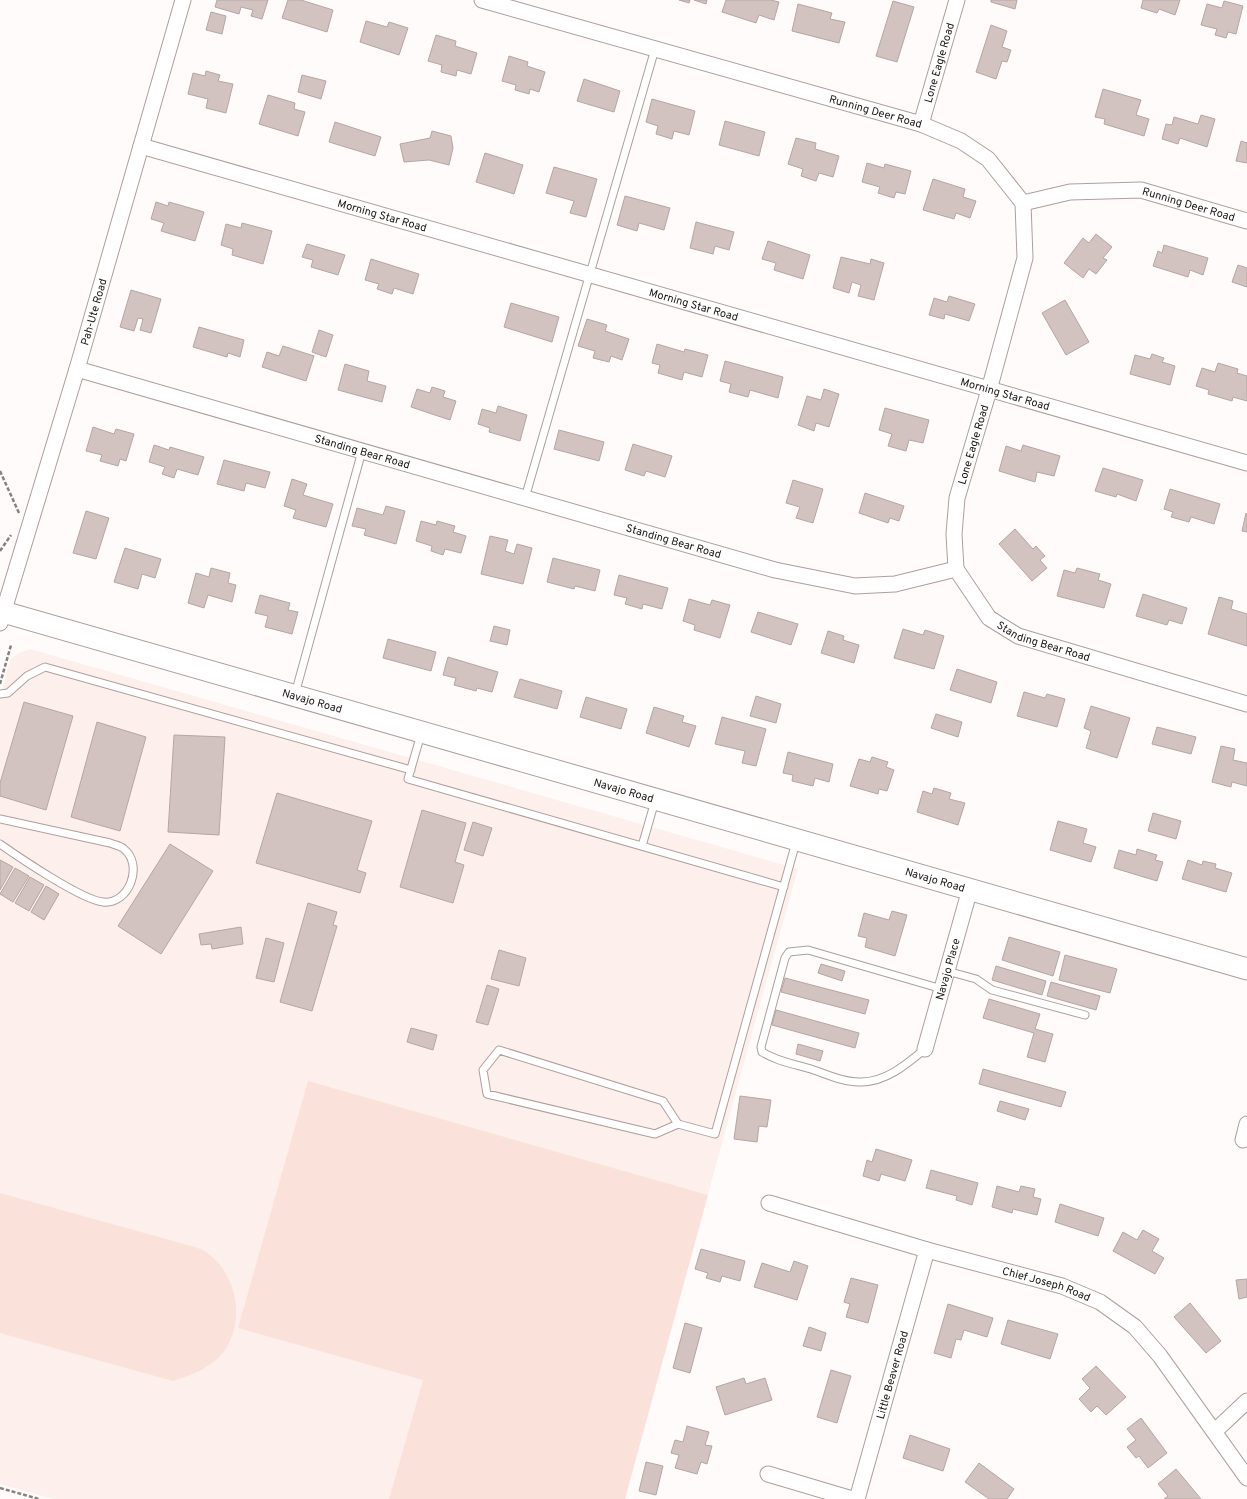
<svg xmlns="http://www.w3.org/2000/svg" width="1247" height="1499" font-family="Overpass,sans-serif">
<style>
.built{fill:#fdefeb}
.green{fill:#fae2db}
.building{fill:#d2c3c0;stroke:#b5a6a3}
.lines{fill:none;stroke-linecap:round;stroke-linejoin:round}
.lane-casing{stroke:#ae9f9c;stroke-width:9}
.street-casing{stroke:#ae9f9c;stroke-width:17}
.secondary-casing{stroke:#ae9f9c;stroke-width:23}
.path{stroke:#868281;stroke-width:2.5;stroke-dasharray:4 2;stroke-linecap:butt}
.lane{stroke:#fff;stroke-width:7}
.street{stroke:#fff;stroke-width:15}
.secondary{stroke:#fff;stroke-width:21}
.labels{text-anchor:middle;stroke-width:3.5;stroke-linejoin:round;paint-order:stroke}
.street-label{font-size:11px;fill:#1a1413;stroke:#fefbfa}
</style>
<rect width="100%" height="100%" fill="#fefbfa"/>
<path class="built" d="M30 649 798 869 752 1033 625 1499H53L0 1484V698L10 660 19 653Z"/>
<path class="green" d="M308 1081 708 1195 625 1499H389L423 1380 238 1328Z
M0 1193 177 1242C186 1245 198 1247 206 1252 238 1274 246 1322 223 1353 211 1368 191 1375 173 1381L0 1333Z"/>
<path class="building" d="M217 0H268L262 19 251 16 253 10 241 7 239 14 215 7Z
M288 0H301L333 10 327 32 282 18Z
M679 0H690L689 3Z
M694 0H707L706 4Z
M726 0H771L779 2 774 20 759 15 756 23 722 12Z
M991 0H1017L1015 9 991 2Z
M1143 0H1180L1175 15 1159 9 1157 13 1141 8Z
M893 1 914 7 897 62 876 56Z
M1224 1 1243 6 1236 34 1228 32 1226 38 1215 35 1217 29 1201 25 1207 4 1222 8Z
M798 4 832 13 830 19 845 22 839 43 792 31Z
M211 12 226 16 222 34 206 30Z
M366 21 387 27 389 22 408 28 399 55 360 42Z
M991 25 1007 31 1002 47 1011 50 1007 62 1002 61 996 79 976 72Z
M436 35 456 41 455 46 477 53 471 74 457 70 456 76 441 72 442 65 428 61Z
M509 56 528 62 527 66 545 72 539 92 530 89 529 94 515 90 516 85 502 81Z
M206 71 220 75 218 81 233 84 226 113 206 108 208 99 188 94 193 73 205 76Z
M302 75 326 81 321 99 298 92Z
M584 79 620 91 614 112 577 101Z
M1103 89 1141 100 1136 115 1149 119 1144 136 1104 124 1105 119 1095 117Z
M268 95 295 103 294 109 305 112 298 136 259 124Z
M652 99 695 111 689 135 674 131 672 139 656 134 658 126 646 122Z
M1201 115 1215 119 1207 147 1180 138 1178 144 1162 139 1166 124 1172 125 1174 117 1198 124Z
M725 121 765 132 759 156 719 145Z
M335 122 381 137 375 156 329 142Z
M432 131 451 136 453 148 449 165 429 160 404 162 400 144 430 138Z
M796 138 816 143 815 149 839 156 833 177 819 173 816 181 801 176 803 169 788 164Z
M1241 141 1247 143V163L1236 161Z
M485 153 523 165 514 194 476 182Z
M867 163 884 168 885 164 911 171 905 194 896 192 894 198 878 193 880 187 862 182Z
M554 167 597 179 586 217 570 213 574 201 546 193Z
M933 179 965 189 963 197 976 201 970 218 956 213 954 219 923 210Z
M625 196 670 208 664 230 639 223 637 231 617 225Z
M156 202 168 206 169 202 204 212 195 241 161 231 164 223 151 219Z
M696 222 734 232 729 250 715 246 713 254 690 248Z
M242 223 272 231 263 264 232 255 233 249 221 245 226 224 241 228Z
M1096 234 1112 247 1103 258 1107 260 1096 274 1089 269 1083 278 1064 263 1083 238 1089 243Z
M768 241 810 255 803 279 774 270 776 263 762 259Z
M307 244 345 255 338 275 311 267 313 260 302 257Z
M1164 245 1208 258 1203 275 1190 270 1188 277 1153 266 1158 251 1162 253Z
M841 257 870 264 871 259 884 263 874 300 858 296 861 285 852 282 849 293 833 288Z
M371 259 419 274 413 294 394 288 392 294 377 289 379 284 365 280Z
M1238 265 1247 268V287L1232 282Z
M131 290 161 299 151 333 140 330 143 319 138 318 134 331 120 327Z
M949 296 975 304 969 321 945 314 944 319 929 315 934 298 947 302Z
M1065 300 1089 342 1066 355 1042 313Z
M511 303 559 317 552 342 504 327Z
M587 319 607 325 605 331 629 339 622 360 611 356 609 362 593 358 595 351 578 346Z
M199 327 244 340 240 357 228 353 227 357 193 347Z
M319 330 333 335 326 357 312 352Z
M657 344 684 352 685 349 708 355 702 377 684 372 682 380 658 373 660 365 652 363Z
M283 346 314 356 306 381 262 367 267 352 279 356Z
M1152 354 1164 358 1162 362 1175 366 1170 385 1130 374 1135 355 1150 359Z
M725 361 783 377 778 398 750 390 748 397 729 392 731 384 720 381Z
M1218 363 1238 369 1237 373 1247 376V401L1233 397 1232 401 1208 394 1209 390 1196 386 1202 368 1215 372Z
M345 364 369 371 367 381 386 386 382 402 338 390Z
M432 387 445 391 443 397 456 401 450 420 411 407 417 389 430 393Z
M824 389 839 394 829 427 816 423 814 431 798 425 807 396 821 400Z
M498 406 527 415 520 441 489 432 490 428 478 424 482 409 496 413Z
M885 408 929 420 923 443 909 440 906 451 888 446 892 434 879 430Z
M93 427 114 434 116 429 134 434 126 461 120 459 118 466 100 461 102 455 86 451Z
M559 430 604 442 599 461 554 449Z
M633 444 672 456 665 477 646 471 644 476 625 470Z
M154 445 169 450 170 447 204 457 198 475 177 469 174 478 162 474 165 467 149 462Z
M1023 445 1060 456 1054 476 1037 472 1035 482 999 471 1006 446 1021 451Z
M224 460 270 472 265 488 246 483 244 491 217 484Z
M1103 468 1143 480 1136 501 1117 494 1116 497 1095 491Z
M292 479 307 484 303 495 333 504 326 527 293 518 296 510 284 506Z
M793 480 823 489 813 523 796 518 800 507 786 503Z
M1170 489 1220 504 1214 524 1191 517 1189 522 1171 517 1173 512 1164 509Z
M865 493 904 506 899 521 890 518 888 523 859 513Z
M386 506 405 511 396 544 364 535 366 529 352 526 357 508 383 515Z
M86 511 109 518 96 559 73 553Z
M1246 513 1247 514V532L1242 531Z
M421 521 436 525 437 521 455 526 453 532 466 536 461 553 445 549 443 555 431 551 432 546 416 541Z
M1015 529 1033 549 1036 546 1045 556 1040 560 1047 568 1032 581 999 544Z
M490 536 508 540 505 551 514 554 517 544 532 548 523 584 481 574Z
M125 548 161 559 155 578 142 574 138 589 114 582Z
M553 558 600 570 595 591 575 586 574 589 547 582Z
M211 568 230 573 228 583 236 585 232 602 208 595 204 608 188 603 196 573 209 577Z
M1077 568 1100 574 1098 580 1111 584 1104 608 1057 596 1064 570 1075 573Z
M619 575 668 588 662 609 643 604 642 609 625 604 627 598 614 595Z
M1143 594 1187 608 1182 624 1169 620 1167 625 1136 616Z
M260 595 290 603 288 610 298 612 292 634 265 627 268 616 255 613Z
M1219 597 1233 601 1231 609 1247 614V646L1208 634Z
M689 599 710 605 712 600 730 605 720 638 694 630 695 625 683 621Z
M758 612 798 624 791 645 751 632Z
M494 626 510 630 507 645 490 641Z
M903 629 923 635 925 630 944 636 934 669 894 658Z
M828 631 844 636 843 640 859 645 854 663 821 653Z
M388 639 436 652 431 671 383 658Z
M448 657 498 672 492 692 477 688 476 691 454 685 456 678 443 675Z
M957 669 997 682 991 703 950 690Z
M520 679 562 691 557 709 514 697Z
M1024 692 1045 698 1047 694 1065 699 1057 727 1017 716Z
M756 696 781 704 776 723 750 716Z
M586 697 627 709 621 729 580 717Z
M24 702 73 716 46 810 0 796V783Z
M1091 706 1130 718 1117 758 1086 748 1091 731 1084 728Z
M654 707 684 716 682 722 696 726 689 747 646 733Z
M936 714 962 722 958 737 931 728Z
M722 717 766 729 756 766 742 763 745 751 715 744Z
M97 722 146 737 120 831 71 817Z
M1157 727 1196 737 1191 754 1152 744Z
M174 735 225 737 219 835 168 832Z
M1221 746 1235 749 1233 760 1247 763V786L1232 782 1231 787 1212 782Z
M788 752 833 764 829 782 815 778 813 786 792 781 793 775 783 773Z
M872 757 888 762 886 767 894 770 887 791 879 789 878 794 850 786 859 759 870 762Z
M934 788 951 793 949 799 965 803 958 825 917 812 923 791 932 794Z
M277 793 372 821 357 870 366 873 360 893 256 863Z
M422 810 466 823 455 862 464 865 453 903 400 887Z
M1153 813 1181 821 1176 839 1148 831Z
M1058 821 1087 829 1083 843 1096 847 1091 862 1050 850Z
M473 822 492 828 483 856 464 850Z
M170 844 213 871 161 954 118 926Z
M1137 849 1157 855 1155 860 1163 862 1157 881 1114 868 1119 850 1136 855Z
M0 860 13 867 0 890Z
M1188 860 1202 865 1203 861 1216 864 1215 868 1232 873 1226 892 1182 879Z
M15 868 29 876 13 902 0 894Z
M30 877 44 885 29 911 15 903Z
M46 886 59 894 44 920 31 912Z
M308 903 337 912 333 925 337 926 312 1011 280 1002Z
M892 911 907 915 895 956 865 947 867 938 858 936 864 913 889 920Z
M241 927 243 944 212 949 211 944 201 945 199 934Z
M1009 937 1060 952 1053 976 1002 960Z
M266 938 284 943 274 982 256 978Z
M499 950 526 958 519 986 491 979Z
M1065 955 1117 969 1110 993 1059 980Z
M821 964 845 971 842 981 818 973Z
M996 966 1046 981 1042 995 992 980Z
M785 978 869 1000 865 1014 781 992Z
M1051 982 1100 996 1096 1010 1047 996Z
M487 985 499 989 488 1025 476 1022Z
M989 999 1040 1014 1035 1029 1053 1034 1045 1062 1027 1057 1034 1033 983 1018Z
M776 1010 859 1033 855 1048 772 1025Z
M411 1028 437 1035 433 1050 407 1042Z
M798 1044 823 1051 820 1061 796 1054Z
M983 1069 1066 1092 1061 1107 979 1084Z
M740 1096 771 1100 767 1127 759 1126 757 1142 734 1139Z
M1000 1101 1029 1109 1025 1120 997 1111Z
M876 1149 912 1160 905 1181 881 1174 879 1181 863 1176 867 1160 872 1162Z
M931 1170 978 1183 972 1205 956 1200 957 1196 926 1188Z
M997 1186 1019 1192 1021 1186 1035 1189 1033 1197 1041 1199 1037 1215 1013 1209 1012 1213 992 1207Z
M1060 1204 1104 1218 1098 1236 1055 1222Z
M1143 1230 1159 1239 1152 1251 1164 1258 1155 1274 1113 1251 1123 1232 1137 1240Z
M701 1249 745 1261 740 1281 722 1276 720 1282 706 1278 708 1273 695 1269Z
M794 1261 808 1266 797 1300 754 1287 762 1263 790 1272Z
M851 1278 878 1285 868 1323 846 1317 850 1304 844 1302Z
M1247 1279V1297L1239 1299 1236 1280Z
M1190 1303 1221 1341 1206 1353 1174 1317Z
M948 1304 993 1318 987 1337 964 1330 961 1340 956 1339 951 1358 934 1353Z
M1008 1320 1058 1334 1050 1359 1001 1344Z
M685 1323 702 1328 690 1373 673 1368Z
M809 1327 826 1333 821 1351 803 1346Z
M1096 1366 1126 1397 1106 1415 1097 1406 1091 1412 1079 1399 1090 1388 1082 1379Z
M831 1370 851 1376 837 1423 817 1417Z
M744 1378 746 1384 765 1378 772 1400 725 1415 716 1387Z
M1141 1418 1167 1453 1148 1468 1139 1456 1136 1458 1127 1447 1136 1440 1127 1429Z
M687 1426 709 1432 705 1445 712 1446 707 1464 701 1462 697 1474 675 1468 679 1455 671 1453 675 1440 683 1442Z
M910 1435 950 1449 943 1471 903 1458Z
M646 1462 663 1466 656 1495 639 1491Z
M979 1463 1014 1489 1007 1499H989L965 1482Z
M1176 1469 1201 1499H1164L1168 1496 1158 1484Z"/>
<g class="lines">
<defs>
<path id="lane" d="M525 498 655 49
M0 694 8 693 27 676 45 667 411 770
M295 694 362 451
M421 734 408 779 784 887
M0 819 110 843C115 845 121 846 124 849 144 865 129 905 103 902 82 900 20 858 0 844
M642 846 655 801
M947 971 976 979 992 990 1085 1015
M925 1049C907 1064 886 1082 861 1082 845 1083 826 1074 811 1069 794 1064 776 1061 762 1052L761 1047 785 958 789 952 808 950 942 989
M678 1124 655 1134 487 1094 483 1070 499 1050 663 1101 678 1124 715 1134 796 842"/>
<g id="street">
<path id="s1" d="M482 0 921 124 961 141 988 159 1023 203"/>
<path id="s2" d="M921 124 957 0"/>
<path id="s3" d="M141 146 1247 463"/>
<path id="s4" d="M1023 203 1070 192 1141 190 1247 221"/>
<path id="s5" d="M77 369 775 570 855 586 895 584 956 569"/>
<path id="s6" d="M956 569 954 534 957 498 989 390 1025 258 1023 203"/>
<path id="s7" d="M956 569 989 618 1018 636 1247 704"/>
<path id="s8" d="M0 623 77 369 183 0"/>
<path id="s9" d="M925 1049 970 889"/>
<path d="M1243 1140 1247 1124"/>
<path id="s10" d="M769 1203 927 1250 1062 1286 1100 1302 1135 1327 1160 1356 1247 1478"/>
<path d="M1215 1431 1247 1401"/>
<path d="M768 1474 852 1499"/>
<path id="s11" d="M857 1499 927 1250"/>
</g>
<g id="secondary">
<path id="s12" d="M0 611 1247 969"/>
</g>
</defs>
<use href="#lane" class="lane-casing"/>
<use href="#street" class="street-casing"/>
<use href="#secondary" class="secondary-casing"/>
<path class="path" d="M0 471 19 513
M0 551 11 535
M0 684 11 645
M0 1488 39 1499"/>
<use href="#lane" class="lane"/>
<use href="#street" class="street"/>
<use href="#secondary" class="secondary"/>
</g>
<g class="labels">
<g class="street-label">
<text dy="4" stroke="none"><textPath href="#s2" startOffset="64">Lone Eagle Road</textPath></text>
<text dy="4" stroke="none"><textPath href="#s1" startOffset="409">Running Deer Road</textPath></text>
<text dy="4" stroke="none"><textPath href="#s4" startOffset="169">Running Deer Road</textPath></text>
<text dy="4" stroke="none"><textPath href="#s3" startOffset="251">Morning Star Road</textPath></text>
<text dy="4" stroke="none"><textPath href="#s3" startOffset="575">Morning Star Road</textPath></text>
<text dy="4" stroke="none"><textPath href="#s8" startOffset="325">Pah-Ute Road</textPath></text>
<text dy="4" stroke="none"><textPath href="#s3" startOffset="899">Morning Star Road</textPath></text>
<text dy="4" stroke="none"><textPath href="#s6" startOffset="127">Lone Eagle Road</textPath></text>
<text dy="4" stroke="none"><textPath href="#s5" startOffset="297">Standing Bear Road</textPath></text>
<text dy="4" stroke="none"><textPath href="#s5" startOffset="621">Standing Bear Road</textPath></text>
<text dy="4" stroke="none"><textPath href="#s7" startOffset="119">Standing Bear Road</textPath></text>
<text dy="4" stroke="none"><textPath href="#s12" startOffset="325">Navajo Road</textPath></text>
<text dy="4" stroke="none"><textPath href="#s12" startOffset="649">Navajo Road</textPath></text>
<text dy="4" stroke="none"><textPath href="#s12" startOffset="973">Navajo Road</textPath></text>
<text dy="4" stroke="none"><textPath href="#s9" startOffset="83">Navajo Place</textPath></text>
<text dy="4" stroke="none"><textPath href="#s10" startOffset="289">Chief Joseph Road</textPath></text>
<text dy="4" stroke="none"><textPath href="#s11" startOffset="129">Little Beaver Road</textPath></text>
</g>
</g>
</svg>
